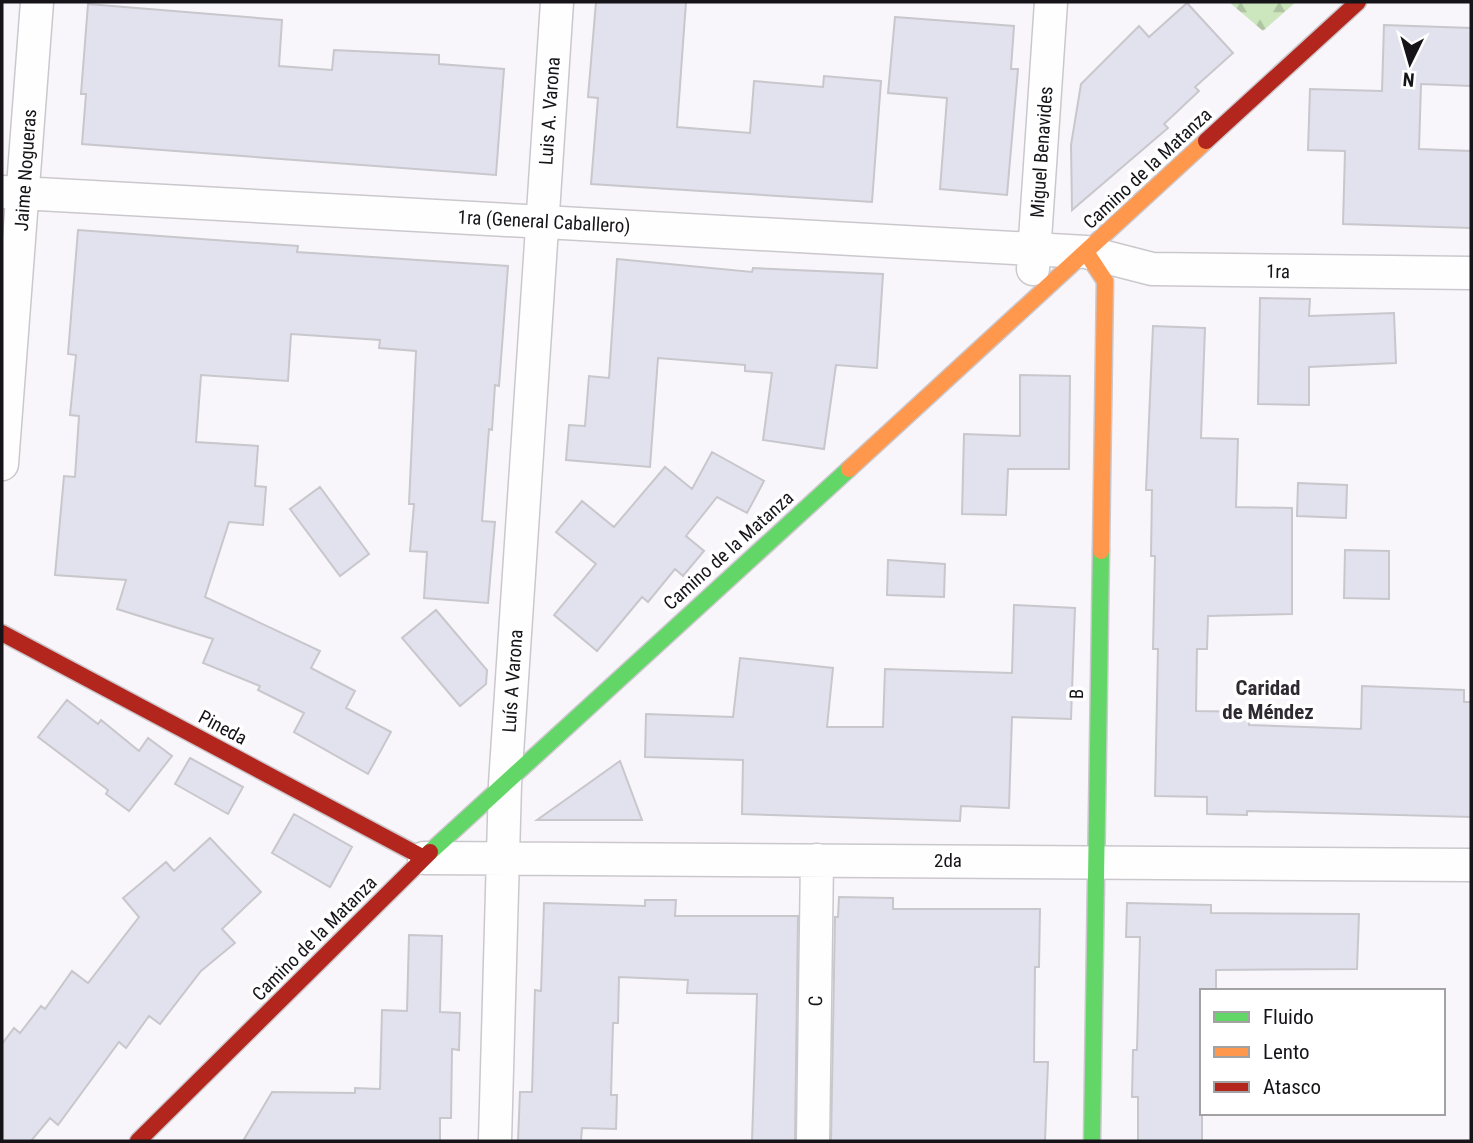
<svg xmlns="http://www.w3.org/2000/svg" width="1473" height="1143" font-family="'Roboto Condensed',sans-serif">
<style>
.forest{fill:url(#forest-firs)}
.building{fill:#e2e1ee;stroke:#c8c7cc;stroke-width:2}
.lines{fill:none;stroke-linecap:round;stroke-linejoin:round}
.street-casing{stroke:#cbc8cd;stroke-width:35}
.fast-casing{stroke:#cbc8cd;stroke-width:19}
.slow-casing{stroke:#cbc8cd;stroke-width:19}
.jam-casing{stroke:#cbc8cd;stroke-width:19}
.street{stroke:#fefefe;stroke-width:32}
.fast{stroke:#63d668;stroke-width:16}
.slow{stroke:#ff974d;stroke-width:16}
.jam{stroke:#b3261e;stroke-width:16}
.labels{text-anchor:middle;stroke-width:7;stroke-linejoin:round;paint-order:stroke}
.street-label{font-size:19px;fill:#161418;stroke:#fff}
.neighbourhood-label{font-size:21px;font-weight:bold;fill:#2f2932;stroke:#fff}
</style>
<defs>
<pattern id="forest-firs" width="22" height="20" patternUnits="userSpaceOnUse" patternTransform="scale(1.75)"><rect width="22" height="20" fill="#cce6bd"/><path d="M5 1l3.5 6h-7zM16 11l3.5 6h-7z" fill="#aec4a2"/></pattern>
</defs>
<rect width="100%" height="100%" fill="#f9f6fb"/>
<path class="forest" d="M1229 2H1296L1263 31Z"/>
<path class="building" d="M596 2H686L677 127 750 133 754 81 823 87 824 76 881 81 872 202 591 184 598 98 588 97Z
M1187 3 1233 53 1195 87 1199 91 1164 124 1168 128 1072 210 1071 145 1081 84 1139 26 1149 37Z
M88 4 282 20 279 66 332 70 334 50 439 55V64L504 69 496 175 82 144 86 94H81Z
M895 17 1014 26 1011 69H1018L1007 195 940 189 947 98 888 93Z
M1384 25 1471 28V86L1421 84 1419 149 1471 151V228L1343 224 1345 151 1308 150 1310 89 1382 91Z
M78 230 298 246 297 252 508 266 499 386 495 385 492 430 489 429 482 521 495 522 488 603 424 598 427 552 410 551 414 504H409L416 351 379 348 380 340 291 334 288 381 201 375 196 442 258 446 255 486 266 487 263 525 229 522 205 597 320 651 311 668 355 691 346 708 391 732 368 774 294 732 304 713 258 690 260 686 203 663 213 639 117 609 126 580 55 575 64 476 75 477 79 416 70 415 76 355 68 354Z
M617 259 752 272 753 268 883 274 877 368 836 365 824 449 763 440 772 373 745 371V365L658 358 650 467 566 460 569 425 585 426 589 376 609 378Z
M1260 298 1310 299 1309 316 1394 313 1396 363 1309 367V405L1258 404Z
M1153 326 1205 328 1201 438 1238 439 1236 507 1292 508V614L1208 616 1207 649H1197L1196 711 1250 712 1249 725 1361 729 1362 686 1464 690V702H1471V817L1247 811V815L1207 814V797L1155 796 1158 649H1153L1155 556H1151L1152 490H1146Z
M1020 375 1070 376 1069 469H1008L1006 515 962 514 964 434 1020 436Z
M712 452 764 481 747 513 717 497 686 536 704 551 683 576 675 569 648 602 642 597 597 651 554 615 596 564 556 532 582 501 614 527 665 467 692 489Z
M1298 483 1347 485 1346 518 1297 516Z
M320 487 369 554 340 576 290 509Z
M1345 550 1389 551V599L1344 598Z
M888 560 945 564 944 597 887 595Z
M1014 605 1075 608 1071 719 1012 717 1009 808 961 806 960 821 742 814 743 760 645 757 646 714 733 717 740 658 833 668 827 727H883L885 669 1012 673Z
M436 610 487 670 486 684 460 706 402 638Z
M67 700 98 724 101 720 139 751 148 738 172 756 129 811 106 794 108 790 38 737Z
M190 758 243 787 228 814 175 784Z
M620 761 642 820H537Z
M294 814 352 847 330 887 272 853Z
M210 838 261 892 222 929 235 943 201 971 160 1024 149 1016 126 1048 119 1042 58 1125 50 1118 31 1141H2V1044L14 1028 20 1033 41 1006 45 1009 72 971 88 983 139 917 123 898 166 862 174 871Z
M839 897 893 898V909H1040L1039 967H1035L1034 1062H1048L1045 1141H831L835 917H838Z
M645 900H676L675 916H798L795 1141H752L757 994 687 993 688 980 619 977 618 1023H613L611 1095H617L616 1129 582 1128 581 1141H518L520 1092H532L535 990 541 991 544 903 645 906Z
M1127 903 1211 905V913L1359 914 1357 969 1216 970V991H1202V1141H1138V1097H1132L1133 1050H1137L1140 937H1126Z
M409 935 442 936 440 1012 460 1013 459 1050 452 1049 451 1118H440V1141H243L272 1092 355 1093V1088L380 1089 382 1010 407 1011Z"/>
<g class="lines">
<defs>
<path id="street" d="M2 192 1086 252 1152 269 1471 273
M1033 269 1051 2
M2 464 37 2
M424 858 1471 865
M495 1141 505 784 557 2
M813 1141 817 860"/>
<path id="fast" d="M430 852 849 469
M1092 1141 1101 551"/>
<path id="slow" d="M1086 252 1105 281 1101 551
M849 469 1206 141"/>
<path id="jam" d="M1206 141 1358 2
M2 633 424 858
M138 1141 430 852"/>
</defs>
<use href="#street" class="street-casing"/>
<use href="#fast" class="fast-casing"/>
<use href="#slow" class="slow-casing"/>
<use href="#jam" class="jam-casing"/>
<use href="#street" class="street"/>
<use href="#fast" class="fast"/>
<use href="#slow" class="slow"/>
<use href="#jam" class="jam"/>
</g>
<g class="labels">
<g class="street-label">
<text transform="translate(549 111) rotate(-86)" y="7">Luis A. Varona</text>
<text transform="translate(1041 152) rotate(-86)" y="7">Miguel Benavides</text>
<text transform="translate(1147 168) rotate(-43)" y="7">Camino de la Matanza</text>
<text transform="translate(25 170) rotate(-86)" y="7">Jaime Nogueras</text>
<text transform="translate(544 221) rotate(3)" y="7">1ra (General Caballero)</text>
<text transform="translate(1278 271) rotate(1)" y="7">1ra</text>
<text transform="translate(728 550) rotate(-42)" y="7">Camino de la Matanza</text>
<text transform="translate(512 681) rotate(-86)" y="7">Luís A Varona</text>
<text transform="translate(1076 694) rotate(-89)" y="7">B</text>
<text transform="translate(223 727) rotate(28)" y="7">Pineda</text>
<text x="948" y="867">2da</text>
<text transform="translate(314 938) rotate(-45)" y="7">Camino de la Matanza</text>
<text transform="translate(815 1001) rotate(-89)" y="7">C</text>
</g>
<g class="neighbourhood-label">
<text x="1268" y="695">Caridad<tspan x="1268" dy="24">de Méndez</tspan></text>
</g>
</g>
<rect width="1473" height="1143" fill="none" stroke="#161418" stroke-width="7"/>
<rect x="1200" y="989" width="245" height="126" fill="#ffffff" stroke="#a2a1a3" stroke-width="2"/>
<rect x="1214" y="1012" width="35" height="10" fill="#63d668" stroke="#a2a1a3" stroke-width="2"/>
<text x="1263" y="1024" font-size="21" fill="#161418">Fluido</text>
<rect x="1214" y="1047" width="35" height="10" fill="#ff974d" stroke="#a2a1a3" stroke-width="2"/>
<text x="1263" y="1059" font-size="21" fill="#161418">Lento</text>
<rect x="1214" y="1082" width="35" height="10" fill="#b3261e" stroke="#a2a1a3" stroke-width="2"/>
<text x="1263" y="1094" font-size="21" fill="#161418">Atasco</text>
<g transform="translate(1410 63) rotate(185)" stroke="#ffffff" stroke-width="5" paint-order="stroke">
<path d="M0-5L12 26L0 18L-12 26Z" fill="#161418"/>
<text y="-10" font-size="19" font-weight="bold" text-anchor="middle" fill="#161418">N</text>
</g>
</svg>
